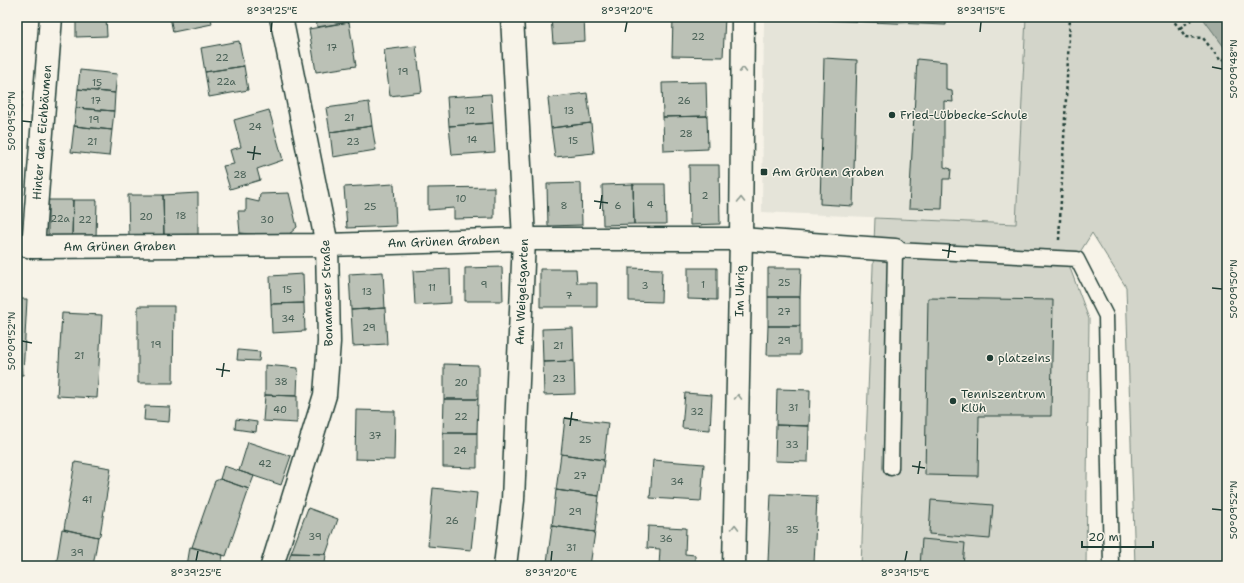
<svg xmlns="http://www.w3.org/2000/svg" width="1244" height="583" font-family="'Shantell Sans',sans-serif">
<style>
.built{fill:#e5e4d9}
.green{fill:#d3d5ca;stroke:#79897f}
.water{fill:#a4ada3;stroke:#6f8077}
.building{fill:#bbc1b6;stroke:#1f3d34}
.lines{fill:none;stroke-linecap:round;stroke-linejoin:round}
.lane-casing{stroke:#1f3d34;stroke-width:17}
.street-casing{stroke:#1f3d34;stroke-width:25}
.secondary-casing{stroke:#1f3d34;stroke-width:25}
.path{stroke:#1f3d34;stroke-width:2.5;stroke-dasharray:3 3;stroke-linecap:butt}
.lane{stroke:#f7f3e8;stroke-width:14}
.street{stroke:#f7f3e8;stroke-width:22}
.secondary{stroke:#f7f3e8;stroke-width:22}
.oneway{stroke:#8b988e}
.ticks{fill:none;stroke:#1f3d34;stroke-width:1.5}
.poi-dot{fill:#1f3d34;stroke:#f7f3e8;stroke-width:1.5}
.labels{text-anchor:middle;stroke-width:3;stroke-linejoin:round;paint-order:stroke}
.number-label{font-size:10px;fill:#465e54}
.poi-label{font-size:12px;fill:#1f3d34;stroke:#f7f3e8;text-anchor:start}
.street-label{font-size:12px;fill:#1f3d34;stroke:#f7f3e8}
.neatline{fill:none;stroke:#1f3d34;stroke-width:1.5}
.ticks-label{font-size:10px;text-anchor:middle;fill:#1f3d34}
</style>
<rect width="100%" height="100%" fill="#f7f3e8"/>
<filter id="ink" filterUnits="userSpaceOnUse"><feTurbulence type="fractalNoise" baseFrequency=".025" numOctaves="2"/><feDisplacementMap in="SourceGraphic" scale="8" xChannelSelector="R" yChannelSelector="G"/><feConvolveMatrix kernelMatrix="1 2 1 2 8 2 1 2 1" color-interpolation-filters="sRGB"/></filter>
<g filter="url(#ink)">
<path class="built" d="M764 17H1026L1016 224 762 212Z"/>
<path class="green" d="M1026 17H1202L1224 47 1227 46V566H1135L1126 287 1092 233 1070 268 1089 319 1086 566H861L875 218 1016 224Z"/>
<path class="water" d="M1202 17H1227V46L1225 48Z"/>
<path class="building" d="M76 17H106L107 36 76 37Z
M170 17H211L212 24 173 32Z
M316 17H348L349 22 317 27Z
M551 17H584L585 41 553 43Z
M673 17H725L723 57 672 56Z
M819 17H946V25L818 20Z
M349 22 356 66 316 72 309 29Z
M239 41 244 66 205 72 201 48Z
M416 46 422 92 390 96 384 50Z
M824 58 857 60 853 206 820 204Z
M917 59 946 62V90L952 91 953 102 944 101V167L951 169 950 179H943L942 209 909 208Z
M244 66 248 90 209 97 205 72Z
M80 70 117 74 115 93 78 89Z
M706 82 707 116 663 117 662 83Z
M78 89 115 93 114 111 76 108Z
M17 90 23 91 20 113H17Z
M587 93 591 123 551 128 548 98Z
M491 94 493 123 449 126 447 97Z
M369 102 372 126 330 132 326 108Z
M76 108 114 111 112 130 74 126Z
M269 110 283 160 257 169 260 180 230 189 223 166 234 164 230 150 241 147 234 120Z
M17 113H20L18 136H17Z
M707 116 708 149 664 151 663 117Z
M493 123 495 152 452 155 449 126Z
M591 123 594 153 555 157 551 128Z
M74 126 112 130 109 156 71 152Z
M372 126 376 150 333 157 330 132Z
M689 165H719L720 224 690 225Z
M581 183 582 225 548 226 547 184Z
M394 184 396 226 347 228 344 187Z
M633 184 634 224 603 225 602 185Z
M633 184H665L666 224H634Z
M494 187V218L454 219V208L428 210V188Z
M198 193V236L164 237 163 195Z
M289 193 297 227 286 237 240 233 238 211H246V199L259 202 260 194Z
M128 195H163L164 237H129Z
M48 200H73L72 237 48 236Z
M73 200H97L96 237H72Z
M502 267 503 301H465V268Z
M629 268 662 269 661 302 629 301Z
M688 268H717V300L688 299Z
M768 268H801L800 297H768Z
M450 269 451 303 415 305 413 271Z
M540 269H576L577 283H597V307H540Z
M383 272 385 308 351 310 349 274Z
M303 274 304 303 271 304 270 276Z
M768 297H800V326H768Z
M928 298 1053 300 1051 416H979L978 476 925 475Z
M17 299H27L23 375H17Z
M304 303 305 331 272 333 271 304Z
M138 306H174L173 383H138Z
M385 308 387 344 353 346 351 310Z
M62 313 102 315 97 398 57 396Z
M768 326H800V355H767Z
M573 328 574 361 543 362 542 329Z
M238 350 260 352 259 361 237 360Z
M574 361 575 394 544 395 543 362Z
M444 364 478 365V399H444Z
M265 365 298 368 297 396 265 395Z
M777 389 810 390 809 426 776 425Z
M685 393 712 395 710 430 682 428Z
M265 395 297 396V423L263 421Z
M444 399H478L477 433H443Z
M145 406 170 407 169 422 144 420Z
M356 410 395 411 394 460 355 459Z
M565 418 608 423 604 460 561 454Z
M236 419 257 422 256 432 235 429Z
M776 425 809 426 808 462 775 461Z
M443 433H477V468L443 467Z
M248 442 291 456 281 485 239 471Z
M561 454 604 460 599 496 556 490Z
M653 460 704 464 701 501 650 498Z
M75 462 111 468 100 535 98 537 64 529Z
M224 466 254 476 249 489 220 479Z
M220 479 249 489 226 556 192 547 215 481Z
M433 488 477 493 471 550 428 546Z
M556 490 599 496 595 532 552 526Z
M771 494 817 496 814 564 768 562Z
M931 500 993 505 990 539 929 534Z
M308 508 338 519 326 554 291 553Z
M552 526 595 532 590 566H574L547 562Z
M648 526 686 528 685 554 695 555V566H659L660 549 647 548Z
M62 529 98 537 93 566H56Z
M922 539 965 543 963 566H920Z
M190 547 223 555 221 566H187Z
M291 553 326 554 325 563 343 566H287Z"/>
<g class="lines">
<defs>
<path id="lane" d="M891 468 895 250 1077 259 1106 316 1111 566"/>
<g id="street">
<path id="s1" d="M17 244 33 247 327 245 524 239H741L895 250"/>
<path id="s2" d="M33 247 51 17"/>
<path id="s3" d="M505 566 513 500 524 239 512 17"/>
<path id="s4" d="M734 566 741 239 743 17"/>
</g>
<path id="secondary" d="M272 566 325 395 329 342 327 245 281 17"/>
</defs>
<use href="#lane" class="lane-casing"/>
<use href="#street" class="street-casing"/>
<use href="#secondary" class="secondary-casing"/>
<path class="path" d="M1174 17 1173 20 1186 37 1203 38 1221 61 1227 57
M1180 28 1195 17
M1059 240 1070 17"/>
<use href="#lane" class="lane"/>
<use href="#street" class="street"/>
<use href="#secondary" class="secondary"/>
</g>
<defs><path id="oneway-chevron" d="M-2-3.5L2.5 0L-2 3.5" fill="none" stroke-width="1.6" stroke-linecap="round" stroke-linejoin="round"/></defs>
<g class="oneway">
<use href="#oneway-chevron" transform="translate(743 70) rotate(-89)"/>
<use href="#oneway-chevron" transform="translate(741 200) rotate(-90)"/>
<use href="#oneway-chevron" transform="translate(738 397) rotate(-89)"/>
<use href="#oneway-chevron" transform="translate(735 527) rotate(-89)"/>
</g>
</g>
<path class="ticks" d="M271 32 272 22M625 32 627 22M980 32 981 22M1212 67 1222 69M22 121 32 122M247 152 261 154M253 160 255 146M594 201 608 203M600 209 602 195M942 250 956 252M948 258 950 244M1212 288 1222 289M22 341 32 343M216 369 230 371M222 377 224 363M564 418 578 420M570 426 572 412M912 466 925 468M918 474 920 461M1212 509 1222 510M196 561 198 551M551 561 552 551M905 561 907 551"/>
<g class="poi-dot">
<circle cx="892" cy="115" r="4"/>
<rect x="760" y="168" width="8" height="8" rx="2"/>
<circle cx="990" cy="358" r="4"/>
<circle cx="953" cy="401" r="4"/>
</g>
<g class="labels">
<g class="number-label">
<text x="698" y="40">22</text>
<text x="332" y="51">17</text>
<text x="222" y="61">22</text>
<text x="403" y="75">19</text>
<text x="226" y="85">22a</text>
<text x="97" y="86">15</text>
<text x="96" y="104">17</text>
<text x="684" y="104">26</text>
<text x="470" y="114">12</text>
<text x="569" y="114">13</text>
<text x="349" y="121">21</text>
<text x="94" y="123">19</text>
<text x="255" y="130">24</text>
<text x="686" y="137">28</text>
<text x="472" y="143">14</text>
<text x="573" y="144">15</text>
<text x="92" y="145">21</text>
<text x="353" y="145">23</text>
<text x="240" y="178">28</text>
<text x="705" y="199">2</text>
<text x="461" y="202">10</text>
<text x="650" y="208">4</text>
<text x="564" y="209">8</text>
<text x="618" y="209">6</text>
<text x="370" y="210">25</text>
<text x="181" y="219">18</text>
<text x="146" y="220">20</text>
<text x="60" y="222">22a</text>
<text x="85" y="223">22</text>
<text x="267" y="223">30</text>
<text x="784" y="286">25</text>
<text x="484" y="288">9</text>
<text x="703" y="288">1</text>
<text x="645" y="289">3</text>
<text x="432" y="291">11</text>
<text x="287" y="293">15</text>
<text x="367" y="295">13</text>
<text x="569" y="299">7</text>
<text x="784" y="315">27</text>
<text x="288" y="322">34</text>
<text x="369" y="331">29</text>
<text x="784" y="344">29</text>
<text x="156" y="348">19</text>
<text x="558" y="349">21</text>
<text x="79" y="359">21</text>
<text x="559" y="382">23</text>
<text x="281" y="385">38</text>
<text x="461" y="386">20</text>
<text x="793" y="411">31</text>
<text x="280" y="413">40</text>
<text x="697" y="415">32</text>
<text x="461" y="420">22</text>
<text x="375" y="439">37</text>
<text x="585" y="443">25</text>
<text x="792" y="448">33</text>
<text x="460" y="454">24</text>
<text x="265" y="467">42</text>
<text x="580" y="479">27</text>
<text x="677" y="485">34</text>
<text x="87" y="503">41</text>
<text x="575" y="515">29</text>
<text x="452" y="524">26</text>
<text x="792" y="533">35</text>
<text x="315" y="540">39</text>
<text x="666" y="542">36</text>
<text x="571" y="551">31</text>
<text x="77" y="556">39</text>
</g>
<g class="poi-label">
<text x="900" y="119">Fried-Lübbecke-Schule</text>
<text x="772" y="176">Am Grünen Graben</text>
<text x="998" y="362">platzeins</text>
<text x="961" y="398">Tenniszentrum<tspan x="961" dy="14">Klüh</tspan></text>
</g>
<g class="street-label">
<text dy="4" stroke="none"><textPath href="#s2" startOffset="115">Hinter den Eichbäumen</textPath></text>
<text dy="4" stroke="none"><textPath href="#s1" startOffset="427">Am Grünen Graben</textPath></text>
<text dy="4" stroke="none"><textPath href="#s1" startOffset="103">Am Grünen Graben</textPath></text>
<text dy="4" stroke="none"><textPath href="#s3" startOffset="275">Am Weigelsgarten</textPath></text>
<text dy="4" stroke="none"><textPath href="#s4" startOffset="275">Im Uhrig</textPath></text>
<text transform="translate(327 293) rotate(-92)" y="4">Bonameser Straße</text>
</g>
</g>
<rect width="1244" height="583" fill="none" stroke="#f7f3e8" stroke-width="44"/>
<path d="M1082 541v6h71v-6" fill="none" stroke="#1f3d34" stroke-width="2"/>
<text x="1088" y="541" font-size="12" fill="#1f3d34" stroke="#f7f3e8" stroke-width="3" paint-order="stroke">20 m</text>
<rect x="22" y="22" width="1200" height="539" class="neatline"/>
<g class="ticks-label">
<text x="272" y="14">8°39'25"E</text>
<text x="627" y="14">8°39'20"E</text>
<text x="981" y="14">8°39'15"E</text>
<text transform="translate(1233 69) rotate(-90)" y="4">50°09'48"N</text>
<text transform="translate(11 121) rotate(-90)" y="4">50°09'50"N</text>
<text transform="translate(1233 289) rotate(-90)" y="4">50°09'50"N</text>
<text transform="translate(11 341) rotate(-90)" y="4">50°09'52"N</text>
<text transform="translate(1233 510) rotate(-90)" y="4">50°09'52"N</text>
<text x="196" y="576">8°39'25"E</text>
<text x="551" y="576">8°39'20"E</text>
<text x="905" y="576">8°39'15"E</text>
</g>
</svg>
